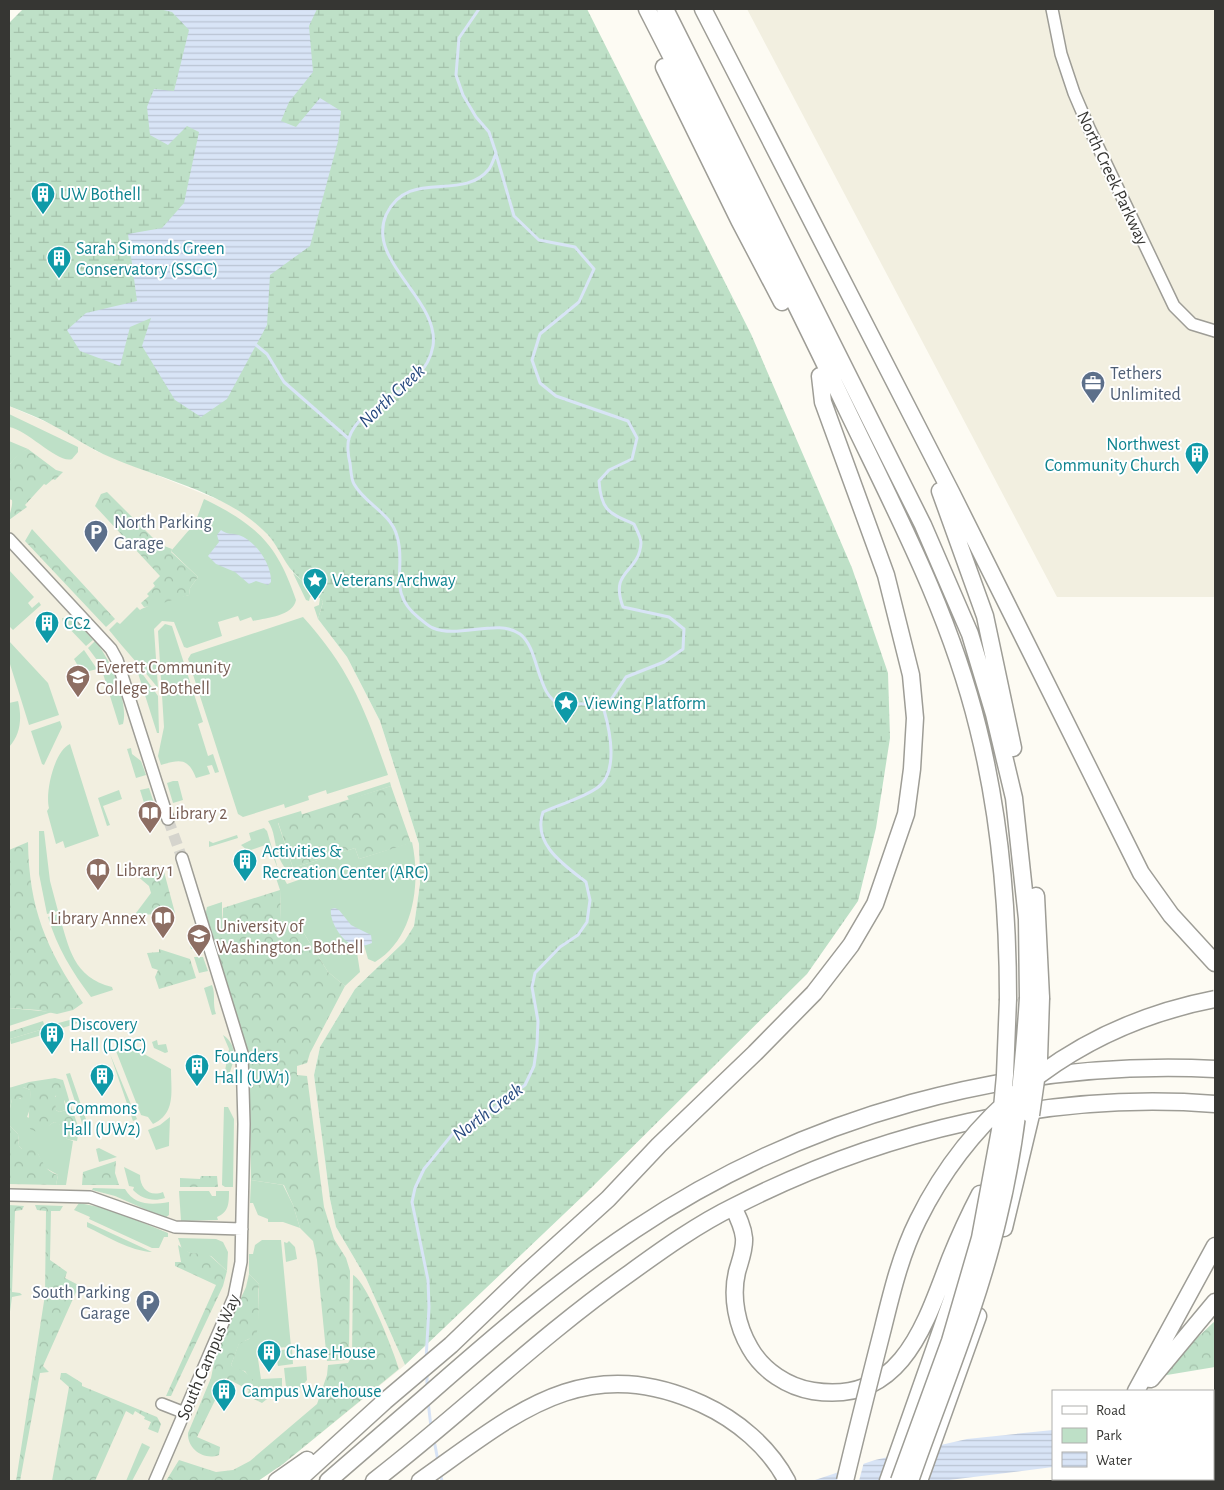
<svg xmlns="http://www.w3.org/2000/svg" width="1224" height="1490" font-family="'Alegreya Sans',sans-serif">
<style>
.built{fill:#f2efe0}
.green{fill:#bee0c7}
.forest{fill:url(#forest-crowns)}
.wetland{fill:url(#wetland-marsh)}
.water{fill:url(#water-rules)}
.pier{fill:#fdfbf3}
.lines{fill:none;stroke-linecap:round;stroke-linejoin:round}
.stream{stroke:#d8e4f6;stroke-width:3}
.minor-tunnel{stroke:#d5d4cd;stroke-width:11;stroke-dasharray:11 5.5;stroke-linecap:butt}
.minor-casing{stroke:#9e9d96;stroke-width:14}
.highway-casing{stroke:#9e9d96;stroke-width:19}
.minor{stroke:#fff;stroke-width:11}
.highway{stroke:#fff;stroke-width:16}
.highway-bridge-casing{stroke:#9e9d96;stroke-width:19;stroke-linecap:butt}
.highway-bridge{stroke:#fff;stroke-width:16}
.labels{text-anchor:middle;stroke-width:4;stroke-linejoin:round;paint-order:stroke}
.street-label{font-size:18px;fill:#363633;stroke:#fff}
.culture-label{font-size:18px;fill:#0d838f;stroke:#fff;text-anchor:start}
.service-label{font-size:18px;fill:#4e5e75;stroke:#fff;text-anchor:start}
.education-label{font-size:18px;fill:#785e54;stroke:#fff;text-anchor:start}
.water-label{font-size:19px;font-style:italic;fill:#26497f;stroke:#fff}
</style>
<defs>
<pattern id="forest-crowns" width="20" height="18" patternUnits="userSpaceOnUse" patternTransform="scale(1.25)"><rect width="20" height="18" fill="#bee0c7"/><path d="M2 6a3 3 0 1 1 6 0M12 15a3 3 0 1 1 6 0" fill="none" stroke="#a4c1ab"/></pattern>
<pattern id="wetland-marsh" width="20" height="14" patternUnits="userSpaceOnUse" patternTransform="scale(1.25)"><rect width="20" height="14" fill="#bee0c7"/><path d="M1 5h8M5 5V1M11 12h8M15 12V8" fill="none" stroke="#a4c1ab"/></pattern>
<pattern id="water-rules" width="6" height="5" patternUnits="userSpaceOnUse" patternTransform="scale(1.25)"><rect width="6" height="5" fill="#d8e4f6"/><path d="M0 2.5h6" fill="none" stroke="#bac4d3"/></pattern>
</defs>
<rect width="100%" height="100%" fill="#fdfbf3"/>
<path class="built" d="M747 9H1215V597H1057Z
M9 406 53 425 96 451 224 502 246 515 265 531 279 549 293 573 319 595 323 602 318 619 347 657 380 721 419 844 420 884 414 926 404 942 355 989 320 1047 314 1075 330 1199 336 1227 366 1278 405 1365 283 1464 258 1481H9Z"/>
<path class="green" d="M9 414 78 447V452L72 459C58 464 28 430 9 427Z
M9 441 28 449 19 454 9 465Z
M204 499C257 525 277 544 296 600 293 616 266 618 253 621L251 617 240 621 238 616 218 622 222 636 187 648 184 647 174 622 162 621 154 629 158 688C142 668 125 650 109 630L117 622 120 624 137 607 140 610C147 605 179 597 189 595L190 588 198 577 171 551 195 523Z
M9 570 34 597 28 603 32 608 39 602 41 605 13 630 9 626Z
M293 573 319 595 323 602 318 619 314 607 319 605 320 598 313 595 310 597 309 601 306 600Z
M303 617C350 669 365 709 388 775L327 794 326 790 308 796 309 800 285 808 284 804 243 817 238 814 188 659 191 654Z
M62 618 77 622 93 640 86 646 63 622Z
M165 624 172 626 203 722 198 724 208 756 213 754 219 772 215 773 212 765 207 766 210 774 196 778C188 757 179 760 161 765L158 756 164 727 158 631Z
M9 641 48 683 59 715 29 725 9 661Z
M95 641C110 658 129 702 123 724L119 725 100 664 88 648Z
M84 650 97 669 82 673 74 659Z
M139 669 158 696 159 733H157L137 670Z
M18 701C22 717 21 734 9 747V703Z
M60 721 62 727 44 765 42 764 31 731Z
M70 744 99 836 65 848 63 841 56 844 47 811 49 808C45 793 54 751 70 744Z
M131 748 132 754 141 761 146 775 136 778 127 749Z
M173 781H178L183 800 173 803 167 783Z
M390 782 391 786 349 800 347 796Z
M149 788 154 803 145 806 140 790Z
M119 790 122 799 103 806 110 825 107 826 98 798Z
M301 811 302 815 278 823 293 868 355 848 359 859 412 842C421 883 414 939 375 962L368 959 364 945 356 946 360 972 345 986 328 972 300 927 281 920 280 890 275 875H282L287 884 307 877 304 869 291 876C286 869 280 862 278 854 274 842 275 832 268 821Z
M264 828 267 831 278 869 268 844 248 851 241 845 251 840 249 833Z
M39 831H44L50 881 58 911 47 914 39 874Z
M237 835 238 838 209 847V841L213 843Z
M222 902V937L214 940 205 916 207 907Z
M59 914C69 948 73 977 112 987L113 990 91 997C72 972 57 947 48 917Z
M188 937 194 939 201 948 191 949Z
M194 957H203L208 971 199 973Z
M212 985C216 995 212 1003 216 1014L212 1015 204 988Z
M9 1008 52 1012 9 1026Z
M40 1030 42 1035 11 1044 10 1039Z
M223 1035C239 1046 234 1062 228 1077L224 1076 229 1049Z
M157 1040 158 1045 166 1044 168 1052 165 1053 154 1048 152 1042Z
M128 1045 171 1069C171 1092 176 1113 153 1124L148 1117 141 1115 116 1051 121 1049 120 1046Z
M110 1054 137 1119 133 1121Z
M70 1073 89 1128 84 1129 66 1074Z
M23 1087 30 1090 31 1106 27 1117 48 1126 54 1122 59 1123 67 1139 73 1141 66 1185H56L58 1175 44 1167 38 1154 22 1149 19 1146 18 1134 10 1126 9 1113 12 1099H20L23 1096Z
M62 1093H67L69 1100H64L66 1110 59 1112 56 1110 54 1099 57 1094Z
M224 1107H228L234 1119 233 1187H225L222 1185Z
M170 1117 169 1146 156 1150 148 1130 160 1125Z
M99 1148 117 1157 99 1162 96 1149Z
M124 1167 140 1175C140 1189 150 1197 163 1192L165 1198C153 1202 142 1199 133 1190L134 1187 129 1186Z
M251 1180 283 1185 293 1205 300 1228 283 1222H268V1219L258 1215 253 1203H250Z
M93 1188 125 1189C135 1206 152 1205 169 1202V1215L165 1218 115 1196 92 1190Z
M179 1191H209L212 1196H216V1191H229C229 1203 229 1212 217 1217L218 1220 181 1221Z
M79 1203 109 1209 168 1233V1237H164L159 1248H152L89 1219 90 1217 74 1210Z
M87 1222 152 1252C130 1251 106 1236 87 1227Z
M178 1238 216 1239 223 1242 228 1252 227 1271 211 1256 190 1253 182 1249Z
M262 1240H281L291 1347 267 1348V1358L258 1359 261 1379 282 1378V1387L262 1403 258 1401 259 1392 245 1371 234 1369 231 1365 239 1343 249 1339 258 1321 259 1284 249 1274V1254H253L255 1245Z
M289 1241 295 1247 297 1259 286 1262 284 1242 287 1243Z
M292 1349 293 1364 278 1366 277 1361H271L270 1351Z
M306 1366 307 1380 297 1392 296 1389 292 1391V1396L286 1387 284 1368Z
M142 1443 150 1447 132 1481H126Z"/>
<path class="forest" d="M28 449 56 470 63 472 55 480 53 479 46 485 44 484 25 505 27 507 9 520C9 513 13 507 12 500L9 499V465L19 453Z
M107 492 159 544 172 549 171 552 198 577 190 588 189 595 153 606 144 607 141 603 149 596 147 594 155 586 153 583 160 576 95 506 101 494Z
M32 529 115 619 106 627 25 541Z
M391 786 411 843 359 859 355 848 293 868 278 822Z
M28 842C29 909 46 948 83 1003L73 1010 57 1014 38 1010 9 1008V850Z
M163 868 175 913 140 915V921H136V913L151 893 149 886 136 875Z
M280 890 281 920 300 927 328 972 345 986 310 1053 307 1063 297 1066V1075L307 1076 324 1207 334 1239 346 1258 350 1271 349 1352 345 1360 327 1361 317 1260 313 1241 300 1228 293 1205 284 1185 251 1180 249 1060 214 940 222 937 223 908Z
M159 949 190 959 196 978 159 989 155 977 158 970 152 968 147 953 159 952Z
M77 1018 78 1023 53 1031 51 1025Z
M43 1021 47 1033 42 1035 40 1030 10 1039 9 1032Z
M55 1078 63 1080 67 1093 55 1096 56 1110 59 1112 66 1110 67 1106 64 1100H69L79 1129 77 1141 67 1139 59 1124 54 1122C45 1128 41 1136 30 1129 27 1116 31 1104 30 1090L23 1087V1097L19 1099H12L9 1113 10 1126 18 1134 19 1146 22 1149 29 1146C44 1153 39 1169 58 1175L56 1185 9 1184V1088L29 1082Z
M116 1161 115 1173 119 1185H82L83 1172Z
M201 1176H217L218 1187H180V1178L200 1179Z
M9 1205 24 1206 22 1210 15 1211 12 1292 20 1293 22 1295 12 1297 9 1319Z
M35 1205 63 1206 60 1211H51L50 1260 67 1272 65 1278 86 1289V1292L83 1294 76 1292 43 1366 49 1372 40 1373 20 1481H16L45 1295 46 1211 37 1210Z
M178 1245 190 1253 208 1254 227 1271 223 1286 171 1396H166L216 1285 175 1266V1262H181Z
M249 1274 259 1284C257 1300 261 1321 256 1335L239 1344 231 1365C235 1370 241 1368 245 1372 255 1380 260 1389 258 1401L247 1396 249 1390 226 1378 197 1437 220 1447 219 1455C204 1461 187 1449 188 1433L211 1378 216 1353 246 1287Z
M353 1275C367 1282 394 1352 399 1369L283 1464 258 1481H166L179 1460 216 1472 233 1470 250 1461 317 1404 327 1375 328 1365 348 1363 352 1356Z
M1215 1321V1367L1155 1377Z
M61 1373H66L82 1383V1386L157 1417 161 1424 158 1433 148 1429 151 1422 144 1419 145 1417 135 1411 133 1415 126 1411 95 1481H52L69 1387 60 1379Z"/>
<path class="wetland" d="M23 9H587L751 334 852 568 888 673 890 738 876 828 858 901 807 974 585 1194 405 1365 366 1278 336 1227 330 1199 314 1075 320 1047 355 989 404 942 414 926 420 884 419 844 380 721 347 657 318 619 323 602C316 589 304 584 294 573 282 560 277 542 263 530 222 490 155 478 103 454 86 446 71 435 54 426 40 418 24 412 9 406V23Z"/>
<path class="water" d="M159 9H317L309 26 313 72 289 102 281 121 296 127 320 98 341 111 338 141 310 246 270 275 267 325 227 399 201 417 175 400 142 346 151 318 130 327 120 366 80 351 67 330 86 313 137 301 128 234 162 228 184 203 199 132 187 126 168 145 150 135 147 107 154 89 174 91 189 30 172 12Z
M221 530C227 535 232 533 239 535 256 541 272 565 271 582L268 585 256 581 249 584 235 572 216 564 208 556 219 542 217 535Z
M335 908 339 910 351 925 371 935 372 943C367 945 361 947 356 946 343 944 329 921 331 909Z
M1053 1430V1467L941 1481H812L875 1460 967 1439Z"/>
<path class="pier" d="M864 1462 859 1481H840L843 1468Z"/>
<g class="lines">
<path class="stream" d="M496 154 514 216 539 240 575 247 594 269 579 302 540 334 532 360 540 383 556 396 628 421 637 438 632 459 609 470 599 481C601 511 609 513 634 524 636 529 641 537 641 543 639 574 609 569 623 607L669 617 684 629 683 649 664 662 626 677 604 710
M256 345 267 354 284 382 349 439
M426 1360 429 1307 428 1280 412 1202 415 1188 424 1169 455 1131 489 1112 525 1085 534 1066 537 1044 538 1021 532 987 535 973 560 947 578 935 587 922 590 900 586 882C564 865 532 844 543 812 560 804 581 799 597 788 619 773 610 731 604 710 598 708 590 705 584 704 577 703 569 706 562 705 536 698 540 649 520 634 498 618 459 639 433 628 428 626 423 621 419 618 386 592 407 567 397 536 391 513 365 504 354 484 351 479 351 470 350 463 348 456 347 445 349 438 361 401 425 393 433 346 440 299 366 262 386 215 408 167 462 203 489 169 492 165 494 158 496 153L489 132 476 117 463 95 456 75 459 38 479 9
M427 1373V1387
M428 1401 431 1427
M434 1440 438 1461
M440 1472 442 1481"/>
<path class="minor-tunnel" d="M168 819 182 858"/>
<defs>
<path id="minor" d="M1052 9 1061 54 1074 93 1089 128 1174 306 1192 324 1215 331
M9 539 111 649 117 660 168 819
M9 1195 90 1197 175 1227 242 1229
M162 1404 185 1413
M155 1481 234 1297 241 1262 244 1124 242 1053 182 858"/>
<path id="highway" d="M647 9C715 142 783 276 848 412 898 516 950 614 978 728 1000 816 1008 908 1008 999
M665 9 923 525 970 634 994 714 1014 798 1027 919 1028 998
M703 9 951 492 1141 873 1171 915 1215 963
M664 67 739 220 782 302
M940 491 985 616 1013 748
M1036 896 1041 998
M733 1207C738 1217 743 1227 744 1238 745 1249 740 1261 737 1272 731 1297 737 1326 750 1348 763 1371 788 1387 813 1391 901 1405 925 1325 950 1259 959 1237 969 1215 980 1194
M1004 1228 1031 1115
M1151 1379 1215 1302
M1136 1391 1215 1246
M277 1481 307 1460
M297 1481 385 1401 451 1345 525 1274 608 1199 659 1145 755 1053 814 993 851 945 875 904 906 814 912 769 915 718 911 675 886 575 823 402 820 376
M328 1481C360 1453 392 1426 424 1398 491 1339 559 1280 634 1230 804 1116 1010 1059 1215 1069
M374 1481C461 1414 540 1336 630 1273 663 1249 698 1224 735 1206 882 1131 1050 1091 1215 1104
M420 1481C514 1415 582 1350 702 1404 737 1420 769 1447 787 1481
M888 1481 957 1285 974 1221
M919 1481 978 1316
M1073 1481 1075 1479"/>
</defs>
<use href="#minor" class="minor-casing"/>
<use href="#highway" class="highway-casing"/>
<use href="#minor" class="minor"/>
<use href="#highway" class="highway"/>
<defs>
<path id="highway-bridge" d="M1031 1115 1039 1059 1041 998
M845 1481C857 1430 870 1379 883 1328 892 1291 901 1254 918 1220 977 1101 1086 1024 1215 999
M899 1481 950 1341 980 1238 1000 1130 1005 1075 1008 999
M910 1481C940 1394 977 1309 998 1219 1016 1146 1023 1073 1028 998"/>
</defs>
<use href="#highway-bridge" class="highway-bridge-casing"/>
<use href="#highway-bridge" class="highway-bridge"/>
</g>
<defs>
<symbol id="building-pin" viewBox="-11 -11 22 30"><path d="M0 17L-7.5 6A9.5 9.5 0 1 1 7.5 6Z" fill="#0f9aa8" stroke="#fff"/><path d="M-4-6H4V6H1V3H-1V6H-4ZM-2.5-4.3h1.7v1.8h-1.7ZM.8-4.3h1.7v1.8H.8ZM-2.5-1h1.7V.8h-1.7ZM.8-1h1.7V.8H.8Z" fill="#fff"/></symbol>
<symbol id="office-pin" viewBox="-11 -11 22 30"><path d="M0 17L-7.5 6A9.5 9.5 0 1 1 7.5 6Z" fill="#5c6f8a" stroke="#fff"/><path d="M-6-3h4V-5.5h4V-3h4V5H-6ZM-1-4.5V-3h2v-1.5ZM-6 0V1H6V0Z" fill="#fff"/></symbol>
<symbol id="parking-pin" viewBox="-11 -11 22 30"><path d="M0 17L-7.5 6A9.5 9.5 0 1 1 7.5 6Z" fill="#5c6f8a" stroke="#fff"/><path d="M-3.5-5.5H1a3.5 3.5 0 0 1 0 7H-1V5.5H-3.5ZM-1-3.4V-.6H.8a1.4 1.4 0 0 0 0-2.8Z" fill="#fff"/></symbol>
<symbol id="sight-pin" viewBox="-11 -11 22 30"><path d="M0 17L-7.5 6A9.5 9.5 0 1 1 7.5 6Z" fill="#0f9aa8" stroke="#fff"/><path d="M0-6L1.8-2.2L6-1.7L2.9 1.2L3.7 5.4L0 3.3L-3.7 5.4L-2.9 1.2L-6-1.7L-1.8-2.2Z" fill="#fff"/></symbol>
<symbol id="university-pin" viewBox="-11 -11 22 30"><path d="M0 17L-7.5 6A9.5 9.5 0 1 1 7.5 6Z" fill="#8d6e63" stroke="#fff"/><path d="M0-5L7-2L0 1L-7-2ZM-4 1L0 2.5L4 1V4Q0 6-4 4Z" fill="#fff"/></symbol>
<symbol id="library-pin" viewBox="-11 -11 22 30"><path d="M0 17L-7.5 6A9.5 9.5 0 1 1 7.5 6Z" fill="#8d6e63" stroke="#fff"/><path d="M-6-4Q-3-5.5-.7-3.5V5Q-3 3-6 4ZM6-4Q3-5.5 .7-3.5V5Q3 3 6 4Z" fill="#fff"/></symbol>
</defs>
<g fill-rule="evenodd">
<use href="#building-pin" x="29" y="180" width="28" height="38"/>
<use href="#building-pin" x="45" y="244" width="28" height="38"/>
<use href="#office-pin" x="1079" y="369" width="28" height="38"/>
<use href="#building-pin" x="1183" y="440" width="28" height="38"/>
<use href="#parking-pin" x="82" y="518" width="28" height="38"/>
<use href="#sight-pin" x="301" y="566" width="28" height="38"/>
<use href="#building-pin" x="33" y="609" width="28" height="38"/>
<use href="#university-pin" x="64" y="663" width="28" height="38"/>
<use href="#sight-pin" x="552" y="689" width="28" height="38"/>
<use href="#library-pin" x="136" y="799" width="28" height="38"/>
<use href="#building-pin" x="231" y="847" width="28" height="38"/>
<use href="#library-pin" x="84" y="856" width="28" height="38"/>
<use href="#library-pin" x="149" y="904" width="28" height="38"/>
<use href="#university-pin" x="185" y="922" width="28" height="38"/>
<use href="#building-pin" x="38" y="1020" width="28" height="38"/>
<use href="#building-pin" x="183" y="1052" width="28" height="38"/>
<use href="#building-pin" x="88" y="1062" width="28" height="38"/>
<use href="#parking-pin" x="134" y="1288" width="28" height="38"/>
<use href="#building-pin" x="255" y="1338" width="28" height="38"/>
<use href="#building-pin" x="210" y="1377" width="28" height="38"/>
</g>
<g class="labels">
<g class="street-label">
<text transform="translate(1113 178) rotate(65)" y="6">North Creek Parkway</text>
<text transform="translate(208 1357) rotate(-67)" y="6">South Campus Way</text>
</g>
<g class="culture-label">
<text x="60" y="200">UW Bothell</text>
<text x="76" y="254">Sarah Simonds Green<tspan x="76" dy="21">Conservatory (SSGC)</tspan></text>
<text x="1180" y="450" text-anchor="end">Northwest<tspan x="1180" dy="21">Community Church</tspan></text>
<text x="332" y="586">Veterans Archway</text>
<text x="64" y="629">CC2</text>
<text x="584" y="709">Viewing Platform</text>
<text x="262" y="857">Activities &amp;<tspan x="262" dy="21">Recreation Center (ARC)</tspan></text>
<text x="70" y="1030">Discovery<tspan x="70" dy="21">Hall (DISC)</tspan></text>
<text x="214" y="1062">Founders<tspan x="214" dy="21">Hall (UW1)</tspan></text>
<text x="102" y="1114" text-anchor="middle">Commons<tspan x="102" dy="21">Hall (UW2)</tspan></text>
<text x="286" y="1358">Chase House</text>
<text x="242" y="1397">Campus Warehouse</text>
</g>
<g class="service-label">
<text x="1110" y="379">Tethers<tspan x="1110" dy="21">Unlimited</tspan></text>
<text x="114" y="528">North Parking<tspan x="114" dy="21">Garage</tspan></text>
<text x="130" y="1298" text-anchor="end">South Parking<tspan x="130" dy="21">Garage</tspan></text>
</g>
<g class="education-label">
<text x="96" y="673">Everett Community<tspan x="96" dy="21">College - Bothell</tspan></text>
<text x="168" y="819">Library 2</text>
<text x="116" y="876">Library 1</text>
<text x="146" y="924" text-anchor="end">Library Annex</text>
<text x="216" y="932">University of<tspan x="216" dy="21">Washington - Bothell</tspan></text>
</g>
<g class="water-label">
<text transform="translate(391 395) rotate(-43)" y="7">North Creek</text>
<text transform="translate(487 1111) rotate(-37)" y="7">North Creek</text>
</g>
</g>
<rect width="1224" height="1490" fill="none" stroke="#363633" stroke-width="20"/>
<rect x="1052" y="1390" width="162" height="90" fill="#ffffff" stroke="#afafad"/>
<rect x="1062" y="1406" width="25" height="8" fill="#ffffff" stroke="#afafad"/>
<text x="1096" y="1415" font-size="15" fill="#363633">Road</text>
<rect x="1062" y="1428" width="25" height="15" fill="#bee0c7" stroke="#afafad"/>
<text x="1096" y="1440" font-size="15" fill="#363633">Park</text>
<rect x="1062" y="1452" width="25" height="15" fill="url(#water-rules)" stroke="#afafad"/>
<text x="1096" y="1465" font-size="15" fill="#363633">Water</text>
</svg>
